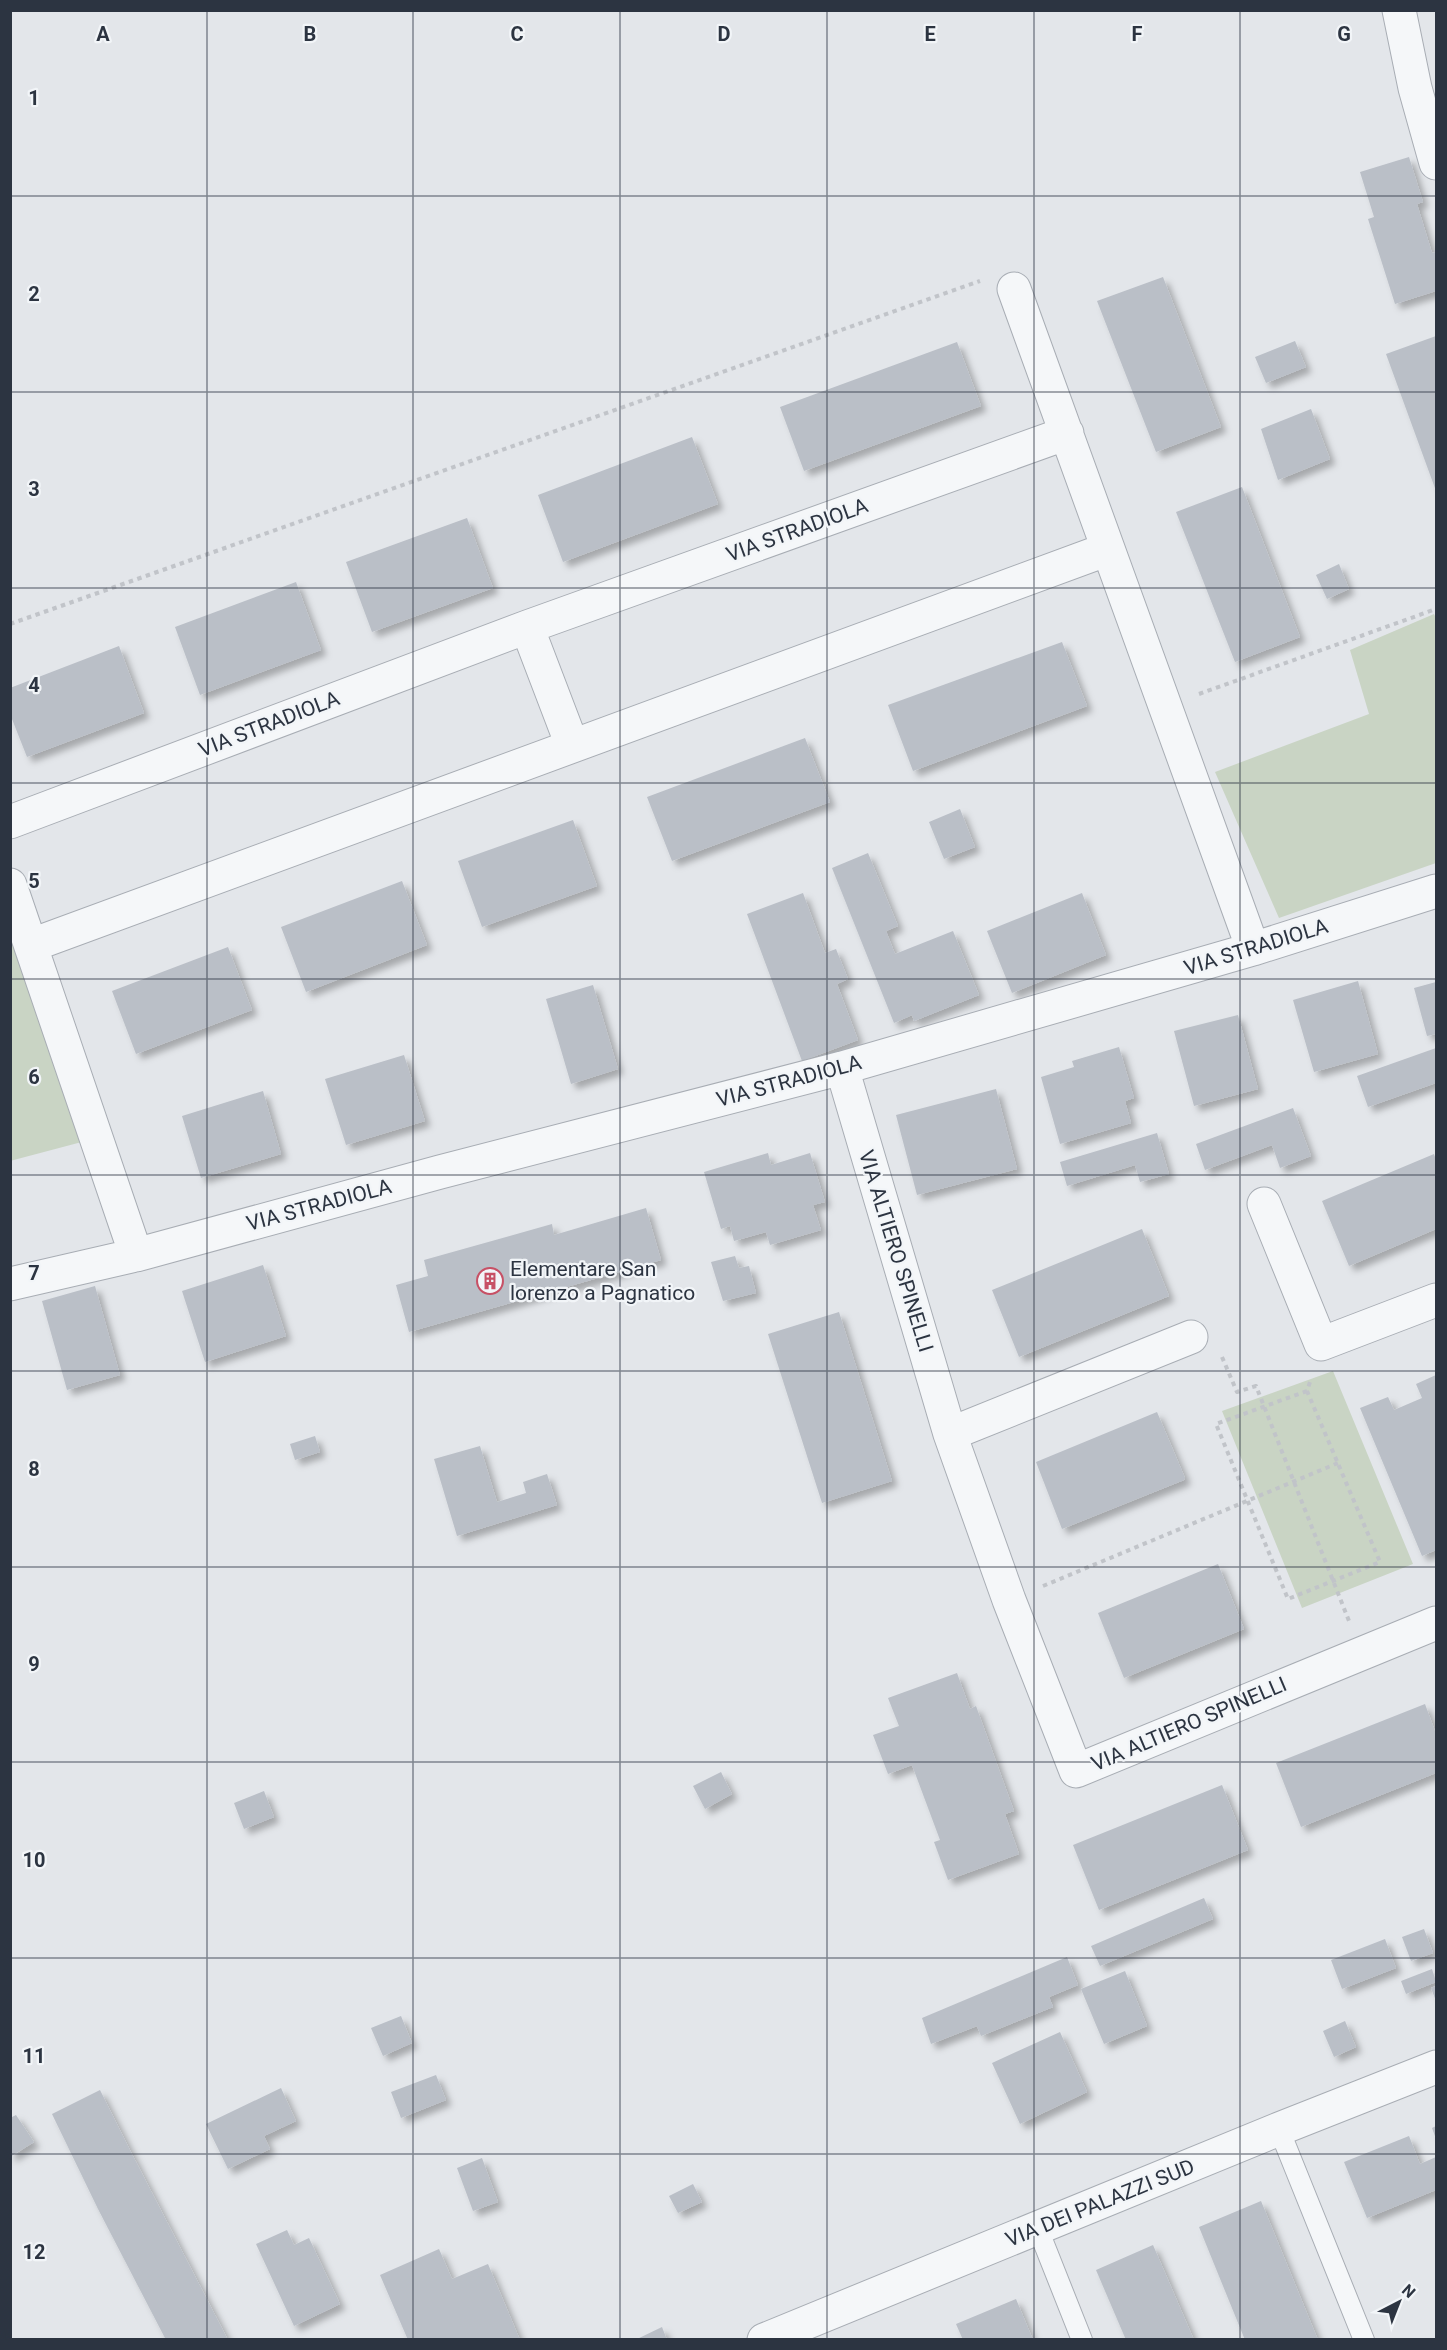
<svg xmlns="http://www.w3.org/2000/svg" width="1447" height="2350" font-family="Roboto,sans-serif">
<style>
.green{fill:#c9d4c4}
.building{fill:#babfc7;filter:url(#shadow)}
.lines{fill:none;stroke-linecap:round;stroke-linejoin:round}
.lane-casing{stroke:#a8adb4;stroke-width:22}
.street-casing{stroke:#a8adb4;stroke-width:35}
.path{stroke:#c1c4c9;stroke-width:4;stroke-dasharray:4.5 4.5;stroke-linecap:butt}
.lane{stroke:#f5f7f9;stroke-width:20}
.street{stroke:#f5f7f9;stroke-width:33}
.grid{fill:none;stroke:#2c3441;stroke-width:1.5;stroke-opacity:0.55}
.labels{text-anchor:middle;stroke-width:4.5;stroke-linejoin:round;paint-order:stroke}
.street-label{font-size:21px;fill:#2c3441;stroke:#f2f5f8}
.poi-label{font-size:21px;fill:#2c3441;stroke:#f2f5f8;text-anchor:start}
.grid-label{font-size:20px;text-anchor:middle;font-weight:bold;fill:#2c3441;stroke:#f2f5f8;stroke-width:4.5;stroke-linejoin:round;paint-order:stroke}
</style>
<defs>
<filter id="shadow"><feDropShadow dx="5.5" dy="5.5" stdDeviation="3" flood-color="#0004"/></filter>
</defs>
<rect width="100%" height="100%" fill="#e3e6ea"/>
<path class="green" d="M1434 614 1436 618V863L1279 918 1215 772 1369 714 1350 650Z
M11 901 93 1139 10 1161Z
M1333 1371 1413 1564 1302 1608 1222 1411Z"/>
<path class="building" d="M1409 157 1423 202 1417 204 1432 253 1436 252V291L1395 304 1368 219 1374 217 1360 172Z
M1163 277 1221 427 1156 452 1097 301Z
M1436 336V491L1386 354Z
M1295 341 1306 367 1266 383 1255 357Z
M957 342 981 406 804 471 780 407Z
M1311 409 1330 459 1278 480 1261 429Z
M692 437 718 504 563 562 538 495Z
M1242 487 1300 637 1235 662 1176 512Z
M467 518 493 588 372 632 346 562Z
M1339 564 1349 589 1327 599 1316 575Z
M296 582 321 650 200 695 175 627Z
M1062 642 1087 706 913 771 888 705Z
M119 646 144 713 27 757 10 714V688Z
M805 738 830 802 672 861 647 797Z
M960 809 975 847 944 859 929 822Z
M573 820 597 886 482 927 458 861Z
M868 853 898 926 886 931 895 954 953 931 979 995 914 1021 912 1015 894 1023 832 868Z
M402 881 427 945 306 992 281 927Z
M803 893 825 953 836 949 848 979 837 984 858 1040 802 1061 747 914Z
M1082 893 1106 955 1012 993 987 931Z
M228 947 252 1010 136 1054 112 991Z
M1358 981 1378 1054 1314 1072 1293 1000Z
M1436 982V1034L1427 1036 1414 988Z
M593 985 618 1069 571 1084 546 999Z
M1238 1015 1258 1089 1194 1106 1174 1031Z
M1119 1047 1134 1098 1125 1101 1131 1123 1060 1144 1041 1077 1074 1067 1072 1061Z
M1436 1048V1083L1368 1107 1357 1076Z
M404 1055 425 1121 346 1145 325 1079Z
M996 1089 1017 1169 917 1195 896 1115Z
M263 1091 281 1154 201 1178 182 1116Z
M1293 1108 1311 1156 1280 1168 1272 1145 1205 1170 1196 1144Z
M1157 1133 1169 1174 1140 1182 1135 1165 1067 1186 1060 1162Z
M768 1153 771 1165 810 1153 825 1202 813 1205 821 1230 770 1245 766 1232 734 1241 730 1226 721 1229 704 1172Z
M1434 1154 1436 1160V1229L1349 1266 1322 1201Z
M646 1208 661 1260 409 1332 396 1285 428 1276 424 1260 552 1224 554 1235Z
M1142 1229 1169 1296 1019 1357 992 1290Z
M735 1256 739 1268 749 1266 756 1293 723 1301 711 1262Z
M263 1265 286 1336 205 1362 182 1291Z
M95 1286 120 1375 67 1390 42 1301Z
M839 1312 892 1481 822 1503 768 1334Z
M1436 1375V1550L1422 1556 1360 1408 1388 1397 1394 1410 1422 1398 1416 1384Z
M1157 1412 1185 1478 1184 1480 1062 1529 1036 1462Z
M315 1436 320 1452 295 1460 290 1444Z
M480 1446 497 1502 526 1493 523 1482 547 1474 557 1505 457 1536 434 1459Z
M1218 1564 1244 1629 1124 1678 1098 1613Z
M957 1673 970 1709 976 1706 1014 1811 1005 1814 1019 1854 948 1880 934 1842 940 1840 912 1765 888 1774 873 1735 899 1726 888 1698Z
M1425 1704 1436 1734V1773L1301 1827 1276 1763Z
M721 1772 732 1794 705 1809 693 1786Z
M1222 1785 1248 1850 1099 1910 1073 1845Z
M264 1791 274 1817 244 1829 234 1803Z
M1204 1898 1213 1919 1100 1966 1091 1946Z
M1424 1929 1433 1953 1411 1961 1402 1937Z
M1385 1939 1396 1968 1342 1989 1331 1960Z
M1067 1957 1078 1985 1049 1997 1053 2007 981 2036 977 2026 931 2044 922 2018Z
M1432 1969 1436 1982 1406 1994 1401 1981Z
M1125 1971 1147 2026 1104 2044 1081 1989Z
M1436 1986V2001L1431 1988Z
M401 2016 412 2043 383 2056 371 2028Z
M1345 2021 1356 2047 1334 2057 1323 2031Z
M1060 2032 1087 2092 1020 2124 992 2063Z
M436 2075 446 2100 401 2118 391 2092Z
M281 2088 296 2121 264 2136 270 2149 228 2169 206 2124Z
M100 2090 133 2156 228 2340H166L98 2209 52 2114Z
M16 2115 34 2142 10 2157V2118Z
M1436 2126V2139L1432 2128Z
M1409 2136 1420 2164 1436 2157V2190L1367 2218 1344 2162Z
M482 2158 498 2202 473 2211 457 2168Z
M693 2184 702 2202 678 2213 669 2196Z
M1261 2201 1318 2340H1245L1199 2227Z
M287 2230 294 2245 309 2238 340 2304 294 2326 256 2244Z
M1153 2245 1194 2340H1126L1096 2270Z
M439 2249 452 2279 488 2264 520 2340H408L380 2275Z
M1016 2299 1033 2340H963L956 2324Z
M662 2327 667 2340H635Z"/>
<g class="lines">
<defs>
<path id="lane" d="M1279 2129 1364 2340
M1038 2229 1082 2340"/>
<path id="street" d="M1399 10 1415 88 1436 163
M1014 289 1253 949
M527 627 572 745
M10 822 527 627 1067 433
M10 885 136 1255
M32 945 1108 549
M842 1068 950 1434 1009 1600 1076 1771 1436 1623
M1264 1204 1321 1344 1436 1300
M10 1284 136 1255 440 1172 842 1068 1253 949 1436 891
M950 1434 1191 1337
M764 2340 1279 2129 1436 2067"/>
</defs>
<use href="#lane" class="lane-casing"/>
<use href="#street" class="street-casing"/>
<path class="path" d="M10 624 980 281
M1199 694 1436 609
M1222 1357 1237 1392 1256 1386 1349 1621
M1307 1391 1216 1424 1288 1599 1380 1562 1307 1391 1311 1379
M1043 1586 1338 1463"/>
<use href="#lane" class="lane"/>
<use href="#street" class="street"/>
</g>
<path class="grid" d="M207 10V2340M413 10V2340M620 10V2340M827 10V2340M1034 10V2340M1240 10V2340M10 196H1436M10 392H1436M10 588H1436M10 783H1436M10 979H1436M10 1175H1436M10 1371H1436M10 1567H1436M10 1762H1436M10 1958H1436M10 2154H1436"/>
<defs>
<symbol id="building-ring" viewBox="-11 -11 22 22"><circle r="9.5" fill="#f2f5f8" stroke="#c75065" stroke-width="1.5"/><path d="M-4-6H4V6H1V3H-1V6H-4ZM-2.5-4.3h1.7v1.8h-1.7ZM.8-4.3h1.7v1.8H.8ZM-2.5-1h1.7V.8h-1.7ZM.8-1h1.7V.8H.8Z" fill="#c75065"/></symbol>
</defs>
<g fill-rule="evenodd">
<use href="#building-ring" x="475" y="1266" width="30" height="30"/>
</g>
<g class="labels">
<g class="street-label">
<text transform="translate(797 530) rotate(-20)" y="7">VIA STRADIOLA</text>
<text transform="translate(269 724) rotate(-21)" y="7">VIA STRADIOLA</text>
<text transform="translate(1256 947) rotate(-17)" y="7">VIA STRADIOLA</text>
<text transform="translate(789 1081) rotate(-15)" y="7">VIA STRADIOLA</text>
<text transform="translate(319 1205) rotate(-15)" y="7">VIA STRADIOLA</text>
<text transform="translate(896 1251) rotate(73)" y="7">VIA ALTIERO SPINELLI</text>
<text transform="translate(1189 1724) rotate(-23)" y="7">VIA ALTIERO SPINELLI</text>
<text transform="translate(1100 2203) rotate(-22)" y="7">VIA DEI PALAZZI SUD</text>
</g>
<g class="poi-label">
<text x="510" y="1276">Elementare San<tspan x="510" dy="24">lorenzo a Pagnatico</tspan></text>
</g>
</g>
<g class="grid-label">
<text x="103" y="41">A</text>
<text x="310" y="41">B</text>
<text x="517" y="41">C</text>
<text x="724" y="41">D</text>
<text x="930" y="41">E</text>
<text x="1137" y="41">F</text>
<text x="1344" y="41">G</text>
<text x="34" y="105">1</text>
<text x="34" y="301">2</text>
<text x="34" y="496">3</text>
<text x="34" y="692">4</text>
<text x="34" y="888">5</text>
<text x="34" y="1084">6</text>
<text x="34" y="1280">7</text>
<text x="34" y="1476">8</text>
<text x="34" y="1671">9</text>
<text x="34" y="1867">10</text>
<text x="34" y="2063">11</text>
<text x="34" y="2259">12</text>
</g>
<rect width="1447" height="2350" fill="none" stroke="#2c3441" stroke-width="24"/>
<g transform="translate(1399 2302) rotate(42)" stroke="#f2f5f8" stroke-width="4.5" paint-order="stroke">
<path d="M0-4.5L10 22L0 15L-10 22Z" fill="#2c3441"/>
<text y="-9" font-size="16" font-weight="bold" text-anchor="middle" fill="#2c3441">N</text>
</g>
</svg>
